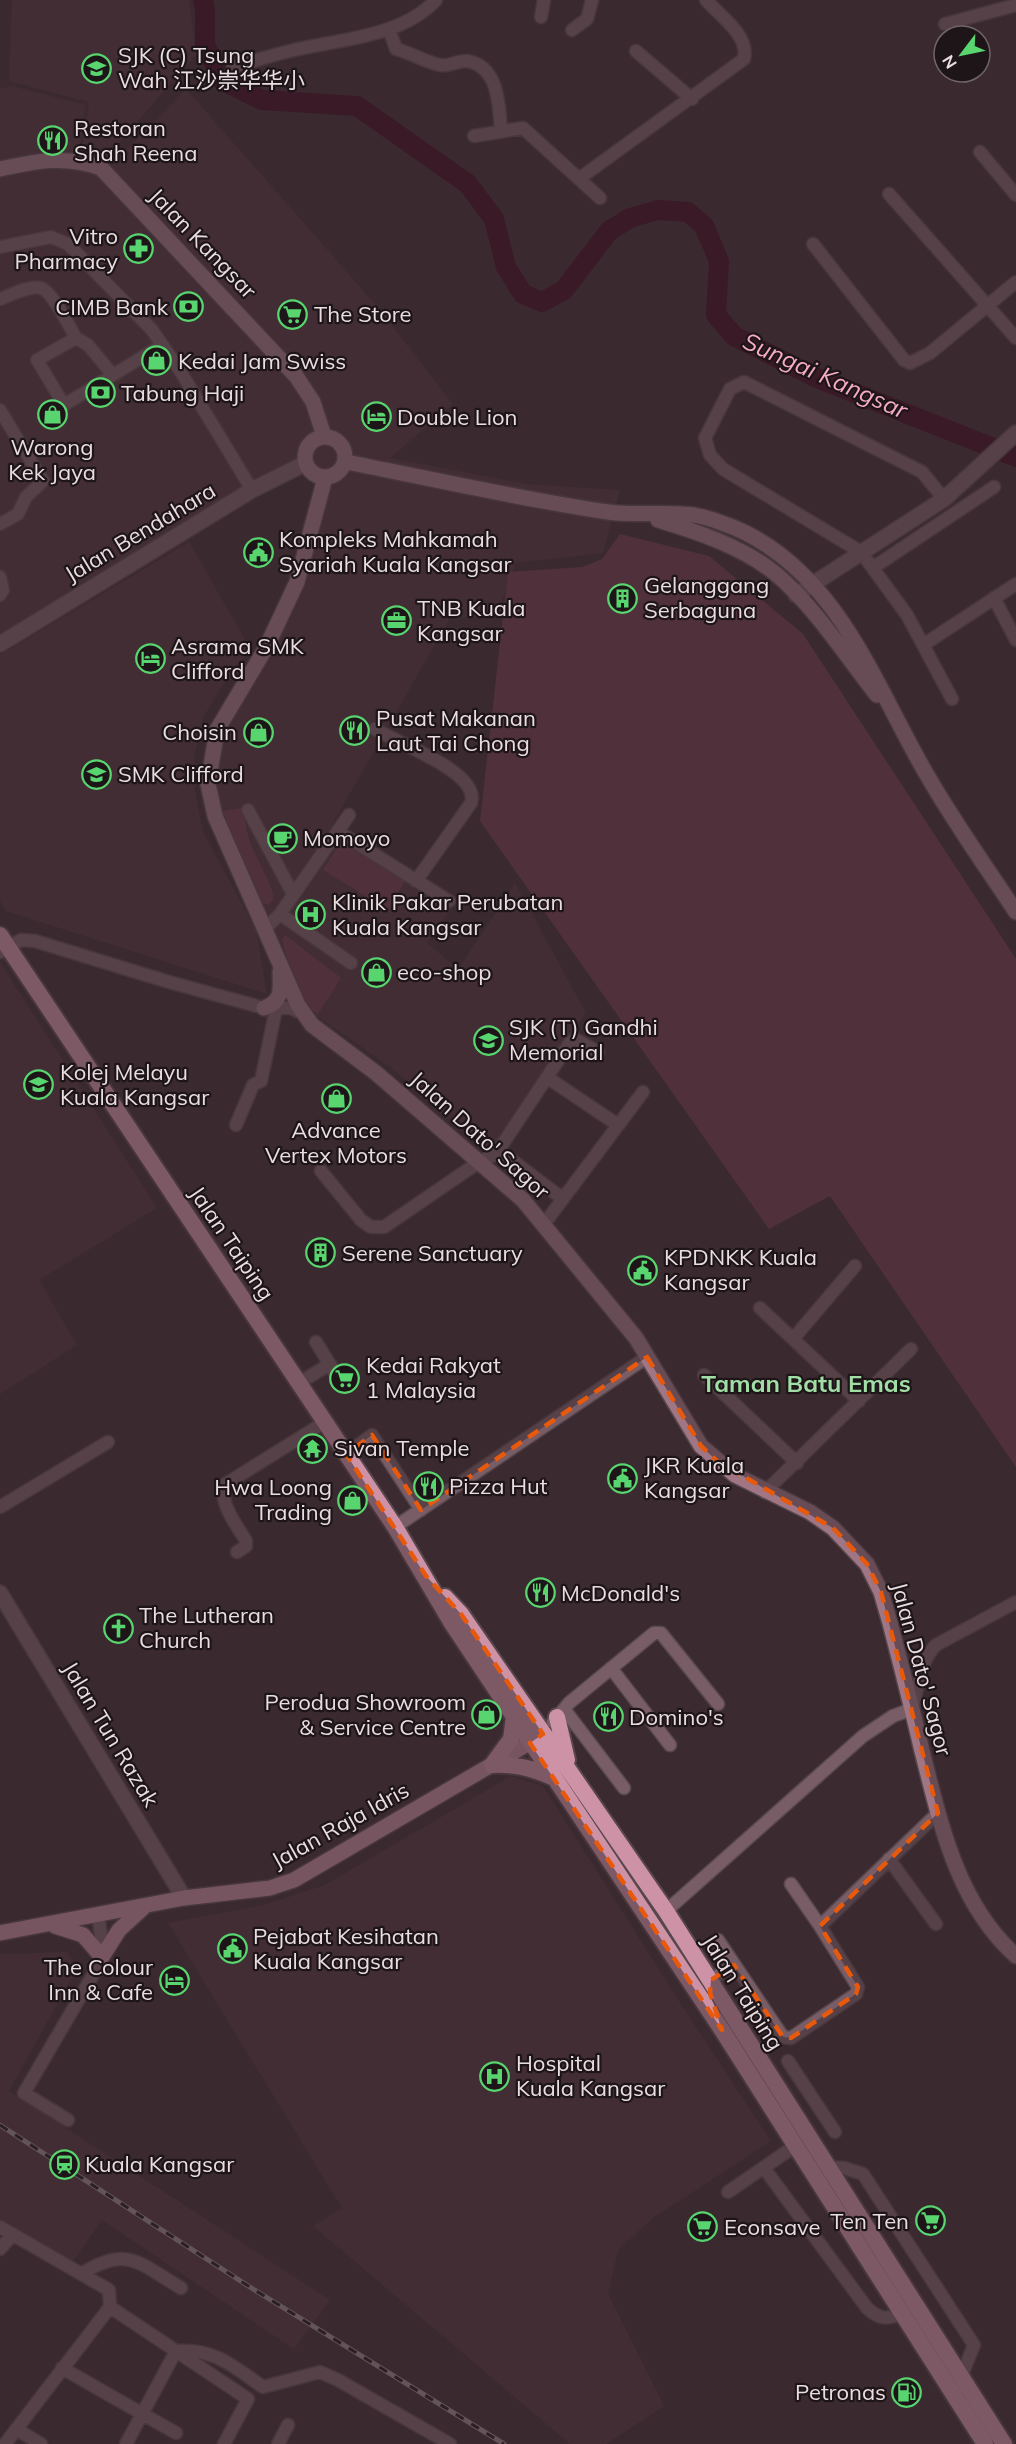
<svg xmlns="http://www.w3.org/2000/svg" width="1016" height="2444" font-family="Mulish,'Noto Sans SC',sans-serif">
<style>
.built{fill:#493239}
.green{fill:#6b394b}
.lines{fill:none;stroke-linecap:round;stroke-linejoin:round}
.river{stroke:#3c0720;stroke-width:20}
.minor-casing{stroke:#57474c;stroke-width:15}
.tertiary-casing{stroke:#57474c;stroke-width:18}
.secondary-casing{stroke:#57474c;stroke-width:18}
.primary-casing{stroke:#57474c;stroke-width:18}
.trunk-casing{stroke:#57474c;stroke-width:20}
.minor{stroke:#795d66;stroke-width:12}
.tertiary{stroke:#795d66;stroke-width:15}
.secondary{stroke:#a17684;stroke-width:15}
.primary{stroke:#c0899b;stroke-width:15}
.trunk{stroke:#ce92a6;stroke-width:16}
.rail-casing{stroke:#96878c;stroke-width:5}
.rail{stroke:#1d1518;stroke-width:3;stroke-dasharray:9;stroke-linecap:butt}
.marked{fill:none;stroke:#e8590c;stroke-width:4.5;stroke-dasharray:12 8;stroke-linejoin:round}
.labels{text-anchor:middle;stroke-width:4.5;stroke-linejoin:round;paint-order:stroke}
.poi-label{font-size:22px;fill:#e9dde0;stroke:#1d1518;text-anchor:start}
.street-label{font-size:22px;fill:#e9dde0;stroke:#1d1518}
.water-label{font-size:24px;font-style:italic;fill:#f5abc4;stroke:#1d1518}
.neighbourhood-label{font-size:24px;font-weight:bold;fill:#a0dea6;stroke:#1d1518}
</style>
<rect width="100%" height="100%" fill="#3b2a30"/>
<path class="built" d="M12 0H189L196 55 106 157 82 150 89 102 9 81Z
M12 86 86 105 78 154 111 166 186 89 375 304 453 404 390 458 526 484 620 490 603 553 516 563 496 617 450 618 333 823 457 900 427 943 458 969 515 883 586 1013 490 1151 390 1067 310 1011 292 982 277 936 219 816 216 763 221 737 310 567 329 483 296 474 0 649V89Z
M189 542 251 650 227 678 204 716 194 757 195 792 203 832 256 930 267 994 6 911 0 901V655Z
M0 962 157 1208 39 1280 77 1345 0 1394Z
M511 1776 543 1786 686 2012 771 2141 653 2218 618 2250 608 2294 664 2406 606 2444H570L313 2226 342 2208 168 1923 264 1905 325 1885Z
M67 1952 77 1968 9 2091 330 2300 294 2349 102 2220 71 2264 0 2219V1954Z"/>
<path class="green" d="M620 534 709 556 803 634 1016 959V1467L830 1196 769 1229 480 821 508 572 583 567 602 559Z
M247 807C237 839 277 884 273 900L268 905 263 903 222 816 223 811Z
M341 841 405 881 388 910 323 870Z
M285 935 341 978 318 1014C296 1001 289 963 282 940Z"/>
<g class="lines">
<path class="river" d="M203 0 205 10V45L223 81 262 100 357 106 468 184 494 219 506 267 523 294 542 302 564 290 609 231 630 218 658 210 688 212 704 226 719 261 716 315 734 336 817 378 1016 457"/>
<defs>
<path id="minor" d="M541 17 544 0
M945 24 1016 5
M389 29 396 49C411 53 425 62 440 65 450 67 458 60 467 61 499 66 499 106 501 131
M572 30 587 19 592 0
M636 51 692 99
M233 67C252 62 271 55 290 51 338 39 400 38 436 0
M474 136 523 128 600 198
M980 152 1016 195
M580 178 744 59C750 36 720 16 706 0
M889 194 1016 338
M813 244 904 360 910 363 930 353 1016 282
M0 247 51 237 68 244 152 330 179 369 252 490
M0 299C11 295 30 285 41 288 52 291 70 328 76 338
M113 375 88 345 76 338 37 360 64 405 162 345
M0 410 43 481 26 497 18 514 0 524
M944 499 922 472 744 382 730 389 705 438 710 455 723 469 861 552 907 615 952 699
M874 567 994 487
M0 577 3 590 0 595
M994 598 1016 640
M923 645 1016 584
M375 729C396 743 481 772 471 803L416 881
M248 810 293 894
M339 832 449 901
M280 914 351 963
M264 930 280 914 349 815
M0 952 21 940 35 941 169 982 264 1008H291L303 1014
M548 1078 618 1125
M236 1125 253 1085 261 1081 276 1009
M496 1154 569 1044 575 1039 598 1052
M321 1171 361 1220 371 1227H384L479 1162 496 1154 509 1158 563 1199
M544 1224 643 1092
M760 1308 859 1401
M793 1339 855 1266
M316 1342 340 1381
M704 1375 797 1463
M299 1383 330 1364
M346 1454 372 1435 421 1510
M765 1492 911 1349
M0 1507 108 1442
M395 1527 647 1357
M237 1552 246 1546V1541C236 1524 220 1505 224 1485L325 1422
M611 1668 670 1745
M564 1709 624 1788
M553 1722 569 1703 654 1633H661L718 1704
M889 1859 936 1924
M666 1911 863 1736 893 1716 912 1709C919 1687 919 1662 936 1645L1016 1602
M820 1926 938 1813
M718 1940 783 2037 791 2038 856 1994 858 1987 820 1926 791 1884
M711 1980 734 1965
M788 2061 835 2132
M68 2120 24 2093 100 1963 103 1949 98 1915
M827 2167 844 2168 863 2174 974 2345 961 2377
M764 2168 867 2308C880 2320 886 2319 903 2314
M728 2192 795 2146
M0 2227 109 2290 110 2307 5 2444
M0 2249 13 2234
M83 2273C128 2245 140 2264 181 2288
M110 2307 248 2399 224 2444
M62 2368 176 2433
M16 2429 41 2444
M126 2444 176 2351C214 2348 233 2366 263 2387L320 2372 338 2380 450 2444
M278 2444 288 2425"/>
<path id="tertiary" d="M796 595 944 499 1016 433
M0 644 252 490 306 463
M0 1593 184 1898"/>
<path id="secondary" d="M0 169C36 161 66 155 101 168L296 376 313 402 324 436
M305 457a20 20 0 1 1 40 0a20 20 0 1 1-40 0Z
M346 462C433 479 520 499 608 512 637 516 666 511 694 515 710 518 732 526 746 533 842 582 876 688 927 775 954 822 986 867 1016 912
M325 478 297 582 267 646 217 730 208 784 215 816 298 1005 312 1025 376 1073 523 1200 636 1338 701 1446 735 1475 810 1512 833 1528 867 1564 881 1592 890 1623C901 1665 912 1708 922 1751 941 1825 957 1903 1016 1956
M658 520C698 532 743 547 776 574 814 606 846 656 877 695
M264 1008C282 1002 281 990 280 972"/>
<path id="primary" d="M55 1926 83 1935 102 1957 119 1930 143 1908
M0 1933 184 1898 270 1888 294 1880 541 1736"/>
<path id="trunk" d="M0 935 395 1527 451 1622 722 2030 985 2444
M445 1597 461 1614 666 1911 1004 2444
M557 1717 567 1760
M492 1765C516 1764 532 1768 554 1778
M492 1765 511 1739 514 1716"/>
</defs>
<use href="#minor" class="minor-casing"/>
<use href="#tertiary" class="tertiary-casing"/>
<use href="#secondary" class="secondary-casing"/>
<use href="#primary" class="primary-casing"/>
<use href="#trunk" class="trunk-casing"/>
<use href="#minor" class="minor"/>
<use href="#tertiary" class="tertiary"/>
<use href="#secondary" class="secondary"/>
<use href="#primary" class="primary"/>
<use href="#trunk" class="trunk"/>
<defs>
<path id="rail" d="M0 2125 253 2289 504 2444"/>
</defs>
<use href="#rail" class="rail-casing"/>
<use href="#rail" class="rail"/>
</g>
<path d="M0 0H1016V2444H0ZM647 1357 701 1446 717 1461 833 1528 867 1564 881 1592 938 1813 820 1926 858 1987 856 1994 791 2038 783 2037 734 1965 711 1980 710 1993 722 2030 530 1743 543 1734 461 1614 426 1576 346 1454 372 1435 421 1510Z" fill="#3b2a30" fill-opacity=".55" fill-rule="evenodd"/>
<path class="marked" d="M647 1357 701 1446 717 1461 833 1528 867 1564 881 1592 938 1813 820 1926 858 1987 856 1994 791 2038 783 2037 734 1965 711 1980 710 1993 722 2030 530 1743 543 1734 461 1614 426 1576 346 1454 372 1435 421 1510Z"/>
<defs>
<symbol id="school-ring" viewBox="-11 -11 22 22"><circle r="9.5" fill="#1d1518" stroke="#58d56f" stroke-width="1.5"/><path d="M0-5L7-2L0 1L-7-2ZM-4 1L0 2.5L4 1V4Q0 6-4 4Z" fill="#58d56f"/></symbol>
<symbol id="restaurant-ring" viewBox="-11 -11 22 22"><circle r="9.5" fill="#1d1518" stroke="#58d56f" stroke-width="1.5"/><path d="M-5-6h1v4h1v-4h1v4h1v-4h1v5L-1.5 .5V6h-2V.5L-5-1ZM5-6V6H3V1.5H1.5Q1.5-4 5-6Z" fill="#58d56f"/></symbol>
<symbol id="pharmacy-ring" viewBox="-11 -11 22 22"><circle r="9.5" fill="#1d1518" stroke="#58d56f" stroke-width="1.5"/><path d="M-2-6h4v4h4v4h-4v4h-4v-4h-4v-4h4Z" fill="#58d56f"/></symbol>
<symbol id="bank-ring" viewBox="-11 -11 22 22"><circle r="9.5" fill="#1d1518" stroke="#58d56f" stroke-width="1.5"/><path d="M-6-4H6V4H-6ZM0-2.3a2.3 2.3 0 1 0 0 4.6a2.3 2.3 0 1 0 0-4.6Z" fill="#58d56f"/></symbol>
<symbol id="supermarket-ring" viewBox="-11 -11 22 22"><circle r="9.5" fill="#1d1518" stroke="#58d56f" stroke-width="1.5"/><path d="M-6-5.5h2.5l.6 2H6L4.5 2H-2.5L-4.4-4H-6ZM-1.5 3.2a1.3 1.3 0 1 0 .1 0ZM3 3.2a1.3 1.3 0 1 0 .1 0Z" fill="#58d56f"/></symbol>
<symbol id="shop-ring" viewBox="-11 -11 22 22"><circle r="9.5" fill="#1d1518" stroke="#58d56f" stroke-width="1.5"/><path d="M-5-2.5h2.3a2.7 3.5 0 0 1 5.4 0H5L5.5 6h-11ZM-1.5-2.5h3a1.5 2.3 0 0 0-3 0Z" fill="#58d56f"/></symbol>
<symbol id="hotel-ring" viewBox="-11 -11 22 22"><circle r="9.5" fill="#1d1518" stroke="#58d56f" stroke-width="1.5"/><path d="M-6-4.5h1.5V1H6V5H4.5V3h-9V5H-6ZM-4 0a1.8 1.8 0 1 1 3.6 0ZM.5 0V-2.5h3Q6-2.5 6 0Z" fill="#58d56f"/></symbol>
<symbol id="civic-ring" viewBox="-11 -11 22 22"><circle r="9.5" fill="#1d1518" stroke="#58d56f" stroke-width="1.5"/><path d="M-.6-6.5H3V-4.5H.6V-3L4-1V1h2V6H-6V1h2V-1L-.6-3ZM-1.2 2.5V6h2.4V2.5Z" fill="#58d56f"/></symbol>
<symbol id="building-ring" viewBox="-11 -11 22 22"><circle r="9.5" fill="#1d1518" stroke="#58d56f" stroke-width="1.5"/><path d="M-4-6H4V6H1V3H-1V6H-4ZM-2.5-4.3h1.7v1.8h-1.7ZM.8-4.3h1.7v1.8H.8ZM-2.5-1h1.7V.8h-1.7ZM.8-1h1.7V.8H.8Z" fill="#58d56f"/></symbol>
<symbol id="office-ring" viewBox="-11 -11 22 22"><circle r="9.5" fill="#1d1518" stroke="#58d56f" stroke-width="1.5"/><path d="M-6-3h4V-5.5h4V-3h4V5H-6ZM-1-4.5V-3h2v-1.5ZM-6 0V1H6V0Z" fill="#58d56f"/></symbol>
<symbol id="cafe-ring" viewBox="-11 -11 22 22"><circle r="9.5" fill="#1d1518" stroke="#58d56f" stroke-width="1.5"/><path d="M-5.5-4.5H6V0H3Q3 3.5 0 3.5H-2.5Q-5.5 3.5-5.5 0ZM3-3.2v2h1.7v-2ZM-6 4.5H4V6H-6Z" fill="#58d56f"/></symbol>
<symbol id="hospital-ring" viewBox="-11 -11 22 22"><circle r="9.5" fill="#1d1518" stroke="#58d56f" stroke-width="1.5"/><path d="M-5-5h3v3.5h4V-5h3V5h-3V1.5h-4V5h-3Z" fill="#58d56f"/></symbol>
<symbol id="temple-ring" viewBox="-11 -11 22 22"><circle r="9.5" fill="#1d1518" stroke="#58d56f" stroke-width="1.5"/><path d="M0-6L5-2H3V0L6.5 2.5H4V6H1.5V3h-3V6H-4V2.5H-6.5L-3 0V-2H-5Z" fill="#58d56f"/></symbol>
<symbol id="church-ring" viewBox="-11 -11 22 22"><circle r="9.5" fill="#1d1518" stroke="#58d56f" stroke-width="1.5"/><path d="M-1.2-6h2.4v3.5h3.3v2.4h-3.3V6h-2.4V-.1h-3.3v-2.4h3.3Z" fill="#58d56f"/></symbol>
<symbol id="station-ring" viewBox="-11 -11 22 22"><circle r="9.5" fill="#1d1518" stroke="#58d56f" stroke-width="1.5"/><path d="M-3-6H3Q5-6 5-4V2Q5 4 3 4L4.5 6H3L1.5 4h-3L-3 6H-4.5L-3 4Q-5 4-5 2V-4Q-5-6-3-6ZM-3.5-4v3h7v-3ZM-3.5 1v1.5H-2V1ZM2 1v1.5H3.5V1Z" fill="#58d56f"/></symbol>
<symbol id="fuel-ring" viewBox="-11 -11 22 22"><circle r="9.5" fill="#1d1518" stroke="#58d56f" stroke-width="1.5"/><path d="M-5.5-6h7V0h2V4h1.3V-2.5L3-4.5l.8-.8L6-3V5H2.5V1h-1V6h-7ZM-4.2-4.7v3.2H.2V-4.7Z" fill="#58d56f"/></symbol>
</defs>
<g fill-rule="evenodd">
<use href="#school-ring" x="80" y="52" width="33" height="33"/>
<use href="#restaurant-ring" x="36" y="124" width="33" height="33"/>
<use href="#pharmacy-ring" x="122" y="232" width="33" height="33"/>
<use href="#bank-ring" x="172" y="290" width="33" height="33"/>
<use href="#supermarket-ring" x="276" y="298" width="33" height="33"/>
<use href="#shop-ring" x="140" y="344" width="33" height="33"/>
<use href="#bank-ring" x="84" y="376" width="33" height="33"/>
<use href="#shop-ring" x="36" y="398" width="33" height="33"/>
<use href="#hotel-ring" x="360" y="400" width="33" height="33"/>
<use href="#civic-ring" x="242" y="536" width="33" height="33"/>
<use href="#building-ring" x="606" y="582" width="33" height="33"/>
<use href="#office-ring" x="380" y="604" width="33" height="33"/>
<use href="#hotel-ring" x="134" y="642" width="33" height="33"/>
<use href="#restaurant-ring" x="338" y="714" width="33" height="33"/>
<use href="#shop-ring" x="242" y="716" width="33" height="33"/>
<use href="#school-ring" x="80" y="758" width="33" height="33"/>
<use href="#cafe-ring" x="266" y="822" width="33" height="33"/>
<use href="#hospital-ring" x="294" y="898" width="33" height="33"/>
<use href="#shop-ring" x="360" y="956" width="33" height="33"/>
<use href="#school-ring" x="472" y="1024" width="33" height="33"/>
<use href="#school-ring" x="22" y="1068" width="33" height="33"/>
<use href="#shop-ring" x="320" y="1082" width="33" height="33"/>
<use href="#building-ring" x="304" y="1236" width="33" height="33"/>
<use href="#civic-ring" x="626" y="1254" width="33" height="33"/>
<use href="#supermarket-ring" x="328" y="1362" width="33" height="33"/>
<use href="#temple-ring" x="296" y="1432" width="33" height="33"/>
<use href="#civic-ring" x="606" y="1462" width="33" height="33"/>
<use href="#restaurant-ring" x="412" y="1470" width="33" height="33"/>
<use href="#shop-ring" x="336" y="1484" width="33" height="33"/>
<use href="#restaurant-ring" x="524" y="1576" width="33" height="33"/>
<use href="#church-ring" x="102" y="1612" width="33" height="33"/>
<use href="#shop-ring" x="470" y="1698" width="33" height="33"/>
<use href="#restaurant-ring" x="592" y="1700" width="33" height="33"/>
<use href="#civic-ring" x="216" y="1932" width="33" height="33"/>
<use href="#hotel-ring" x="158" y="1964" width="33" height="33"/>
<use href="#hospital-ring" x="478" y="2060" width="33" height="33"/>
<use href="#station-ring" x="48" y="2148" width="33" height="33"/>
<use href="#supermarket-ring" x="914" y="2204" width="33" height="33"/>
<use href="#supermarket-ring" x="686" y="2210" width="33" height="33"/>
<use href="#fuel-ring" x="890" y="2376" width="33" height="33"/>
</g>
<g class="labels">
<g class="poi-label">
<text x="118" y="63">SJK (C) Tsung<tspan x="118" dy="25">Wah 江沙崇华华小</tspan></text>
<text x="74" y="136">Restoran<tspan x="74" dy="25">Shah Reena</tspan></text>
<text x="118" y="244" text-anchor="end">Vitro<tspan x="118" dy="25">Pharmacy</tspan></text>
<text x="168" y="315" text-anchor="end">CIMB Bank</text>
<text x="314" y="322">The Store</text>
<text x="178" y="369">Kedai Jam Swiss</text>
<text x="121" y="401">Tabung Haji</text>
<text x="397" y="425">Double Lion</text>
<text x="52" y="455" text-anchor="middle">Warong<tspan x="52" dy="25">Kek Jaya</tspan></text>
<text x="279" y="547">Kompleks Mahkamah<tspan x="279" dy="25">Syariah Kuala Kangsar</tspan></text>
<text x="644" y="593">Gelanggang<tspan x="644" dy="25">Serbaguna</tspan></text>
<text x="417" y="616">TNB Kuala<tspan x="417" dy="25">Kangsar</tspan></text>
<text x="171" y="654">Asrama SMK<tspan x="171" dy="25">Clifford</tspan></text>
<text x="376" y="726">Pusat Makanan<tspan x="376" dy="25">Laut Tai Chong</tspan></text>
<text x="237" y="740" text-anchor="end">Choisin</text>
<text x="118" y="782">SMK Clifford</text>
<text x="303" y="846">Momoyo</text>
<text x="332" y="910">Klinik Pakar Perubatan<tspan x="332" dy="25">Kuala Kangsar</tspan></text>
<text x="397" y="980">eco-shop</text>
<text x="509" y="1035">SJK (T) Gandhi<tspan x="509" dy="25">Memorial</tspan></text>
<text x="60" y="1080">Kolej Melayu<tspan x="60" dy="25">Kuala Kangsar</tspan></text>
<text x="336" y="1138" text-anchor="middle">Advance<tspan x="336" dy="25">Vertex Motors</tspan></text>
<text x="342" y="1261">Serene Sanctuary</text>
<text x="664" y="1265">KPDNKK Kuala<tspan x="664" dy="25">Kangsar</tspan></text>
<text x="366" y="1373">Kedai Rakyat<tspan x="366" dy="25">1 Malaysia</tspan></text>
<text x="334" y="1456">Sivan Temple</text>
<text x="644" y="1473">JKR Kuala<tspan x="644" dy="25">Kangsar</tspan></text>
<text x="449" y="1494">Pizza Hut</text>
<text x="332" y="1495" text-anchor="end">Hwa Loong<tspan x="332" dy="25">Trading</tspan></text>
<text x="561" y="1601">McDonald's</text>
<text x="139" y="1623">The Lutheran<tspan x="139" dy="25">Church</tspan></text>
<text x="466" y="1710" text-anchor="end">Perodua Showroom<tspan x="466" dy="25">&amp; Service Centre</tspan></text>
<text x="629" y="1725">Domino's</text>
<text x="253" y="1944">Pejabat Kesihatan<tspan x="253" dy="25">Kuala Kangsar</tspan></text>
<text x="153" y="1975" text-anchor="end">The Colour<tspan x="153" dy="25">Inn &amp; Cafe</tspan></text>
<text x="516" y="2071">Hospital<tspan x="516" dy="25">Kuala Kangsar</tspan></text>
<text x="85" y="2172">Kuala Kangsar</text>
<text x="909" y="2229" text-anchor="end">Ten Ten</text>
<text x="724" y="2235">Econsave</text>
<text x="886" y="2400" text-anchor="end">Petronas</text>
</g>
<g class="street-label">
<text transform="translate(203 243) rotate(46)" y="8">Jalan Kangsar</text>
<text transform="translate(140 532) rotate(-31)" y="8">Jalan Bendahara</text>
<text transform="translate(480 1135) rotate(42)" y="8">Jalan Dato' Sagor</text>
<text transform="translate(232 1243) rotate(56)" y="8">Jalan Taiping</text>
<text transform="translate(922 1669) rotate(75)" y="8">Jalan Dato' Sagor</text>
<text transform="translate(111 1734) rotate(59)" y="8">Jalan Tun Razak</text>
<text transform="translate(340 1825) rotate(-29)" y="8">Jalan Raja Idris</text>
<text transform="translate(743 1992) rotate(58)" y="8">Jalan Taiping</text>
</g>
<g class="water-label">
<text transform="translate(825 376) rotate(24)" y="8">Sungai Kangsar</text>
</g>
<g class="neighbourhood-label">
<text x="806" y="1392">Taman Batu Emas</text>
</g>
</g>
<g transform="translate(962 54) rotate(238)"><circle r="28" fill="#1d1518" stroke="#6f6568" stroke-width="1.5"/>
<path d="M0-4.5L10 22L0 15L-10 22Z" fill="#58d56f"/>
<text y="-9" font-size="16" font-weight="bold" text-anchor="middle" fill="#e9dde0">N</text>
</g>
</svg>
